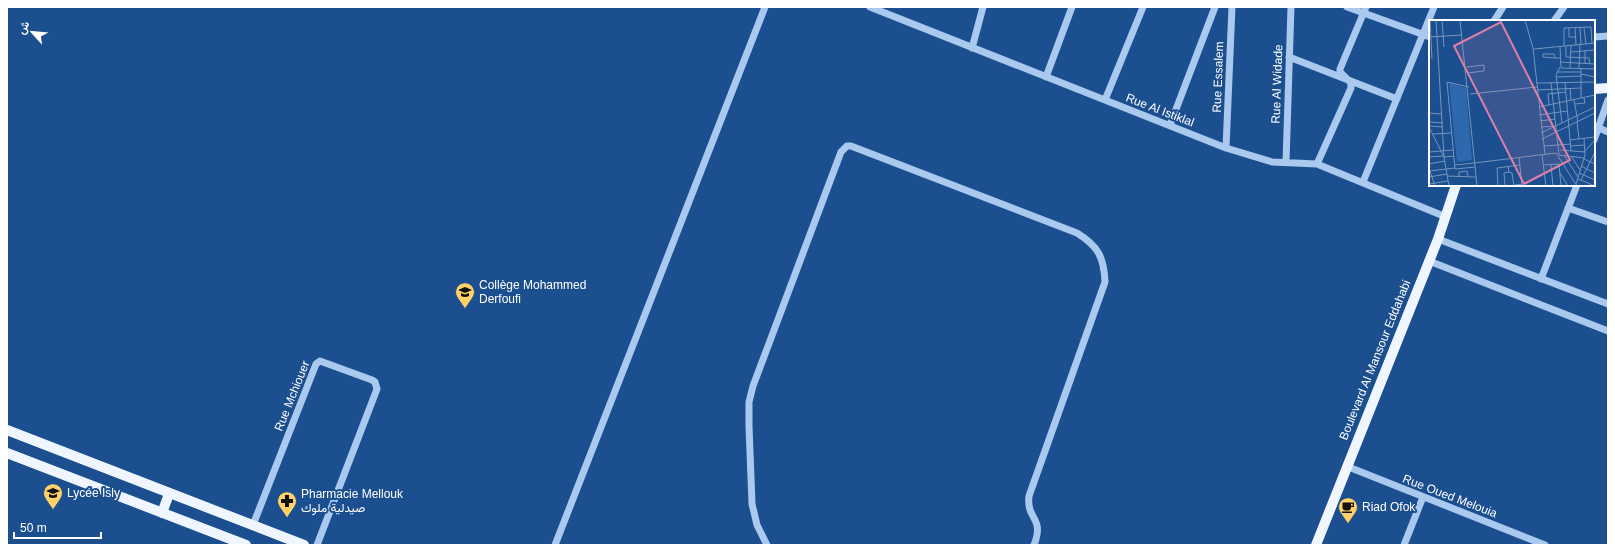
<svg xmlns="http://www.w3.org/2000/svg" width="1615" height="552" font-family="Helvetica,Vazirmatn,sans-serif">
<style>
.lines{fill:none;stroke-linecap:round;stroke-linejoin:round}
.minor{stroke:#a9c9ee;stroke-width:7}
.major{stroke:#f0f6ff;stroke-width:10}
.labels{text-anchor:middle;stroke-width:4;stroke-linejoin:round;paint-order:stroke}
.street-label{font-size:12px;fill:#fff;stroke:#1b4f8f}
.poi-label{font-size:12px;fill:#fff;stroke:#1b4f8f;text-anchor:start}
.inset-road{fill:none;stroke:#7695bc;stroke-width:1}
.view{fill:#dd80a5;fill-opacity:0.15;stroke:#dd80a5;stroke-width:2}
.inset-edge{fill:none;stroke:#fff;stroke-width:2}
</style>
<rect width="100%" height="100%" fill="#1b4f8f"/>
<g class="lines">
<path class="minor" d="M870 7 1226 148 1272 162 1317 164 1446 217
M1347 7 1430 37
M1494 21 1503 7
M1554 21 1564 7
M1594 37 1608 36
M972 48 983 7
M1289 57 1397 99
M1046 77 1072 7
M1105 100 1143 7
M1170 125 1215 7
M1599 128 1608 132
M1594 140 1608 100
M1226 148 1232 7
M1286 162 1291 7
M1317 164 1351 88V83L1340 72V69L1366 7
M1363 182 1434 7
M1568 208 1608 222
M1438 239 1608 304
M1429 261 1608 331
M1541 279 1577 185
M1346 466 1545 545
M253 525 316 364 320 361 372 380 375 382 377 389 317 545
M555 545 765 7
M767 545 757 525 752 504 749 426V402L753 386 841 152 847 146H851L1077 233C1098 246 1104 257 1105 282L1029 496C1026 520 1045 517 1034 545
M1404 545 1423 497"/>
<path class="major" d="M1594 89 1608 88
M7 430 304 545
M7 453 246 545
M162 513 169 494
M1316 545 1438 239 1456 185"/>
</g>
<defs>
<symbol id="school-pin" viewBox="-11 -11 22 30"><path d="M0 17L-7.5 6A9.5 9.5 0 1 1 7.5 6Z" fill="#ffd166" stroke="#1b4f8f"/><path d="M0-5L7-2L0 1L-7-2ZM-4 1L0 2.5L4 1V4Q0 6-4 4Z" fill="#111"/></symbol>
<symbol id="pharmacy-pin" viewBox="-11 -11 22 30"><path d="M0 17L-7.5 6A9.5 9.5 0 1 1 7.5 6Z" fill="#ffd166" stroke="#1b4f8f"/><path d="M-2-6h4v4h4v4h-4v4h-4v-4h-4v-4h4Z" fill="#111"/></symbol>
<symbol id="cafe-pin" viewBox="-11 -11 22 30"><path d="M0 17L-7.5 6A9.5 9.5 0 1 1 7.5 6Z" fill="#ffd166" stroke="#1b4f8f"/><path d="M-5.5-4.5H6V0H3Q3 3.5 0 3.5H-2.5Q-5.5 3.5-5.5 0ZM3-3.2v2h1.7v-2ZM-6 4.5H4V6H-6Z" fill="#111"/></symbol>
</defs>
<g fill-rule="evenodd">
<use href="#school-pin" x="454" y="281" width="22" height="30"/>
<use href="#school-pin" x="42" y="482" width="22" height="30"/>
<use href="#pharmacy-pin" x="276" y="490" width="22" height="30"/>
<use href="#cafe-pin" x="1337" y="496" width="22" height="30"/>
</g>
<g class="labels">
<g class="street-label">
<text transform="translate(1218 77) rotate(-88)" y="4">Rue Essalem</text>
<text transform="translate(1277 84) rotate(-88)" y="4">Rue Al Widade</text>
<text transform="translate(1160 110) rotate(21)" y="4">Rue Al Istiklal</text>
<text transform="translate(1375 360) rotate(-68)" y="4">Boulevard Al Mansour Eddahabi</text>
<text transform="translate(292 396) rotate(-68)" y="4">Rue Mchiouer</text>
<text transform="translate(1450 496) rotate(21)" y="4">Rue Oued Melouia</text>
</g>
<g class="poi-label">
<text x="479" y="289">Collège Mohammed<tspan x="479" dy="14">Derfoufi</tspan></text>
<text x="67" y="497">Lycée Isly</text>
<text x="301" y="498">Pharmacie Mellouk<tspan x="301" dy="14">صيدلية ملوك</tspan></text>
<text x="1362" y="511">Riad Ofok</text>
</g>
</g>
<g transform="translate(1429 20)">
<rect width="166" height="166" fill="#1b4f8f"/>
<path d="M20 63 37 68 43 140 28 142Z" fill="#2e69ad"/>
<path class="inset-road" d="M1 0 3 39M7 0 15 137 20 166M13 0 15 27M31 0 48 166M96 0 104 28 116 134M146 7 147 25M140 8V17H146M151 8 152 24M155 8 157 24M0 17 33 15M131 26 132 48 166 49M135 26V8L162 7 163 24M137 26V37L160 38 161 44M105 29 166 23M142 32 166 30M126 38 125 34H114V37L126 38H131M131 42 166 44M156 43V30M38 47 55 45V51L38 53M131 47 127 55 133 103M141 48 142 25M150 48 151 24M152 48V78M128 52H152M152 54 166 57M128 57 152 56M107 63 166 62M122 63 130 135M136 63 142 131M40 67 18 62 26 149 46 147M141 68 142 80M108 70 152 68M41 74 108 67M145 80 149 102M146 84 156 83 155 78M120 85 119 74 137 72M110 87 166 75M0 93 13 94M110 95 138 91M111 101 126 99M0 102 14 103M148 102 150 119M0 106 14 107M0 107 15 137 25 136M112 107 125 106M112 113 166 87M4 114 23 113M113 119 166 93M141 120 166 117M115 126 142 124M142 126 155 125M131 130 156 132M156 131 166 120M0 132 24 130M113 135 117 166M130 135 155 138M135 135 149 157M142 136 151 150M0 137 14 136M90 137 93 166M155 139 166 144M45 143 127 133 148 166M0 144 16 141M130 144 132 166M26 145 45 143M114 145 130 144M122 145 124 166M79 146 80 152 83 153 85 166M152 146 166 153M0 151 26 148M1 151 6 166M131 153 139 166M150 153 166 160M18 156 47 157M30 156V152L38 151 39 156M0 157 18 154M149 159 166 166M152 160 166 132M0 164 19 161M147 164 156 135 155 118M69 166 68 148 91 145M76 166 75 153 80 152M80 166 93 164"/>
<path class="view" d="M72 2 141 140 95 164 25 26Z"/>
<rect width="166" height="166" class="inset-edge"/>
</g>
<rect width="1615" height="552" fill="none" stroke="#ffffff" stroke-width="16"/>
<g transform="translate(32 32) rotate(297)" stroke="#1b4f8f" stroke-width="3" paint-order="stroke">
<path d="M0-3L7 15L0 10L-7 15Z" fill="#ffffff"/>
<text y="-6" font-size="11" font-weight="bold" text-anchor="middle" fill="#ffffff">ش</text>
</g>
<path d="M14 532v6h87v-6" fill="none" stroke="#ffffff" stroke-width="2"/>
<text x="20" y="532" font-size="12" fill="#ffffff" stroke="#1b4f8f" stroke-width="3" paint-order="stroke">50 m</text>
</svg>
